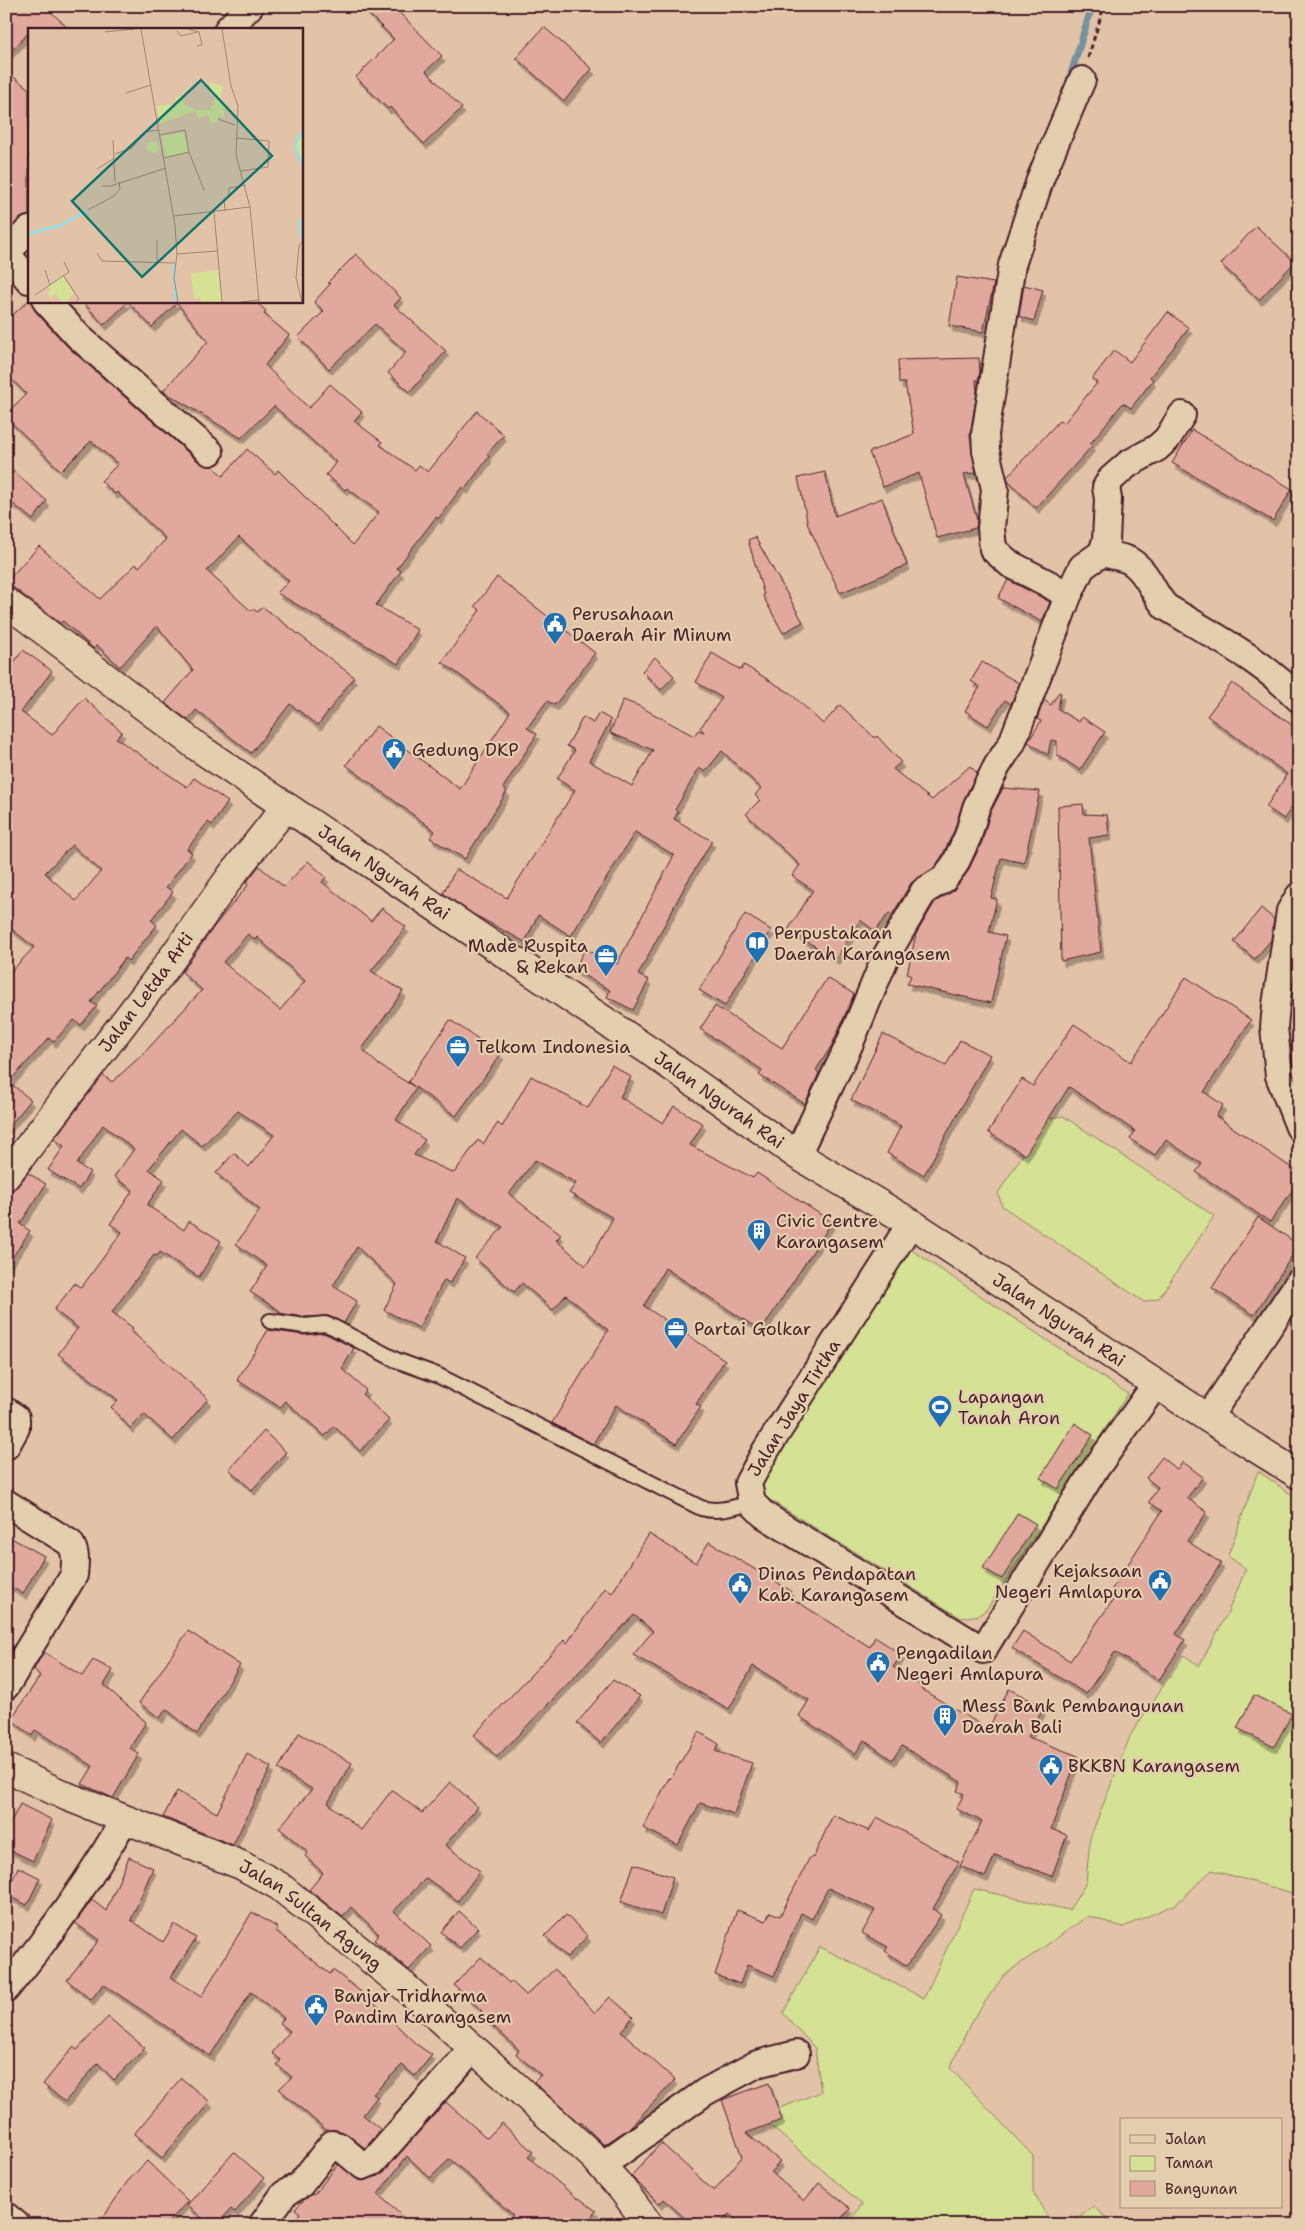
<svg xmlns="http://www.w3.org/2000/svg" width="1305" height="2231" font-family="'Shantell Sans',sans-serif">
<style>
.green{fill:#d5e194;stroke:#908060}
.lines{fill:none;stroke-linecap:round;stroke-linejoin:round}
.stream{stroke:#74939f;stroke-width:7}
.building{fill:#e1a89d;stroke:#4a1f2b;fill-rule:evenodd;filter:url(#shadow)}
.service-casing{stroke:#4a1f2b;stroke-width:18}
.minor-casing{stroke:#4a1f2b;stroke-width:30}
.tertiary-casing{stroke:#4a1f2b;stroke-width:31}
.path{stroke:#4a1f2b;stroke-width:3;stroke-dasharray:5 4;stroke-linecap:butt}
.service{stroke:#e3cead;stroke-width:14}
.minor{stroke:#e3cead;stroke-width:26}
.tertiary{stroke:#e3cead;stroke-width:28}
.labels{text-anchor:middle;stroke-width:4.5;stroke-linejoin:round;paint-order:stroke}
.poi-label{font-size:18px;fill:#4a1f2b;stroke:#e3cead;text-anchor:start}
.street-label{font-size:18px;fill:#4a1f2b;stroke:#e3cead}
.inset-river{fill:none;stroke:#90e0ed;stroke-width:2.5}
.inset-road{fill:none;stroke:#a58176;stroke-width:1}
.view{fill:#0f766e;fill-opacity:0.15;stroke:#0f766e;stroke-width:2.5}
.inset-edge{fill:none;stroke:#4a1f2b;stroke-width:2.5}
</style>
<defs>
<filter id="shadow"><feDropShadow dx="3" dy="5.5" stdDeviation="0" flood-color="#0004"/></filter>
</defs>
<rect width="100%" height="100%" fill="#e2c3a8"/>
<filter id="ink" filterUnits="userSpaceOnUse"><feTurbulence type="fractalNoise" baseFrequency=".02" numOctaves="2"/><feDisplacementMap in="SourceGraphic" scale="10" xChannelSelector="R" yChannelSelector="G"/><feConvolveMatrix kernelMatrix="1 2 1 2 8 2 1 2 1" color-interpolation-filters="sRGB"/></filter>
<g filter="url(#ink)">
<path class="green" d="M1063 1116 1214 1216 1159 1298 1144 1302 1002 1206 998 1193 1046 1119Z
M898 1241 1128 1394 987 1609 979 1615 961 1618 762 1495 753 1462Z
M1258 1471 1299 1500V1895L1212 1870 1176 1904 1123 1927 1088 1916 1004 1975 971 2022 950 2068 1033 2156V2192L1052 2225H848L862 2204 759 2116 821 2092 815 2048 783 2013 820 1947 924 1998 974 1889 1069 1910 1086 1883 1090 1838 1131 1734 1184 1655 1199 1666 1228 1612 1246 1569 1228 1556Z
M1093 2206 1114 2225H1071Z"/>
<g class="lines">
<path class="stream" d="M1069 80 1092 6"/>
</g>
<path class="building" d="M6 6H45L69 29H29V32L6 57Z
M361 6H393L442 56 426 71 462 108 424 144 390 107 388 109 356 77 394 39Z
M544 27 592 69 564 101 516 58Z
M6 71 29 89V215L19 219 6 232Z
M1256 226 1295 262 1259 300 1221 264Z
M356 254 401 298 394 305 446 351 410 392 388 373 406 352 375 324 329 369 298 337 324 311 314 302 330 284 328 282Z
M957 277 994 283 983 332 949 326Z
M1024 285 1043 290 1034 321 1019 316Z
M29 300 31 301 35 311 69 348 200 463 212 466 223 476 247 449 275 474 278 470 353 545 379 512 347 488 345 490 326 475 336 462 274 406 241 438 163 391 208 341 177 303 152 327 128 302 104 325 82 301H255L266 311 264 314 289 335 265 365 309 408 330 384 362 412 354 421 382 442 380 445 415 470 419 465 428 472 477 411 504 435 487 454 489 457 465 489 462 487 438 519 436 517 397 568 401 571 376 605 418 630 398 664 277 593 289 581 239 537 207 571 251 611 253 609 257 612 263 607 354 677 318 725 290 704 251 753 196 710 188 720 165 703 193 670 157 626 120 667 97 645 94 649 63 621 60 623 6 582 39 546 100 599 136 564 139 567 166 539 117 492 115 494 101 481 118 464 91 441 61 471 6 417V414L26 394 6 373V321Z
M1168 312 1189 328 1150 377 1153 380 1131 408 1123 403 1090 444 1092 446 1036 508 1009 482 1007 477 1060 420 1064 423 1097 383 1092 379 1114 350 1130 362Z
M979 358 980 372 978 380H976L977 392 970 435 976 473 964 474 977 520 976 528 937 538 919 473 883 487 869 452 914 434 905 383H899L898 360Z
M1192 430 1292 489 1273 521 1172 463Z
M6 465 47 501 33 520 6 498Z
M825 472 835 516 882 498 907 565 840 593 808 525 798 478Z
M755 537 803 622 783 633 763 596 764 595 748 540Z
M497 577 595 653 555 705 547 701 527 728 537 734 503 788 507 791 465 859 430 838 435 831 346 765 376 726 460 789 510 712 442 662 480 610 475 606Z
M1008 580 1050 602 1042 622 998 598Z
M23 650 52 671 21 712 52 735 84 698 122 732 116 738 187 787 194 778 228 802 212 825 208 822 187 849 192 853 166 887 173 892 151 920 157 925 128 961 125 958 91 1002 97 1006 81 1025 74 1020 53 1042 49 1038 9 1082 31 1100 6 1130V977L34 947 9 927 13 922 6 916V673ZM72 845 101 871 76 901 45 873Z
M712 653 741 670 744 665 790 693 823 724 840 705 875 738 877 736 901 762 893 769 932 800 970 766 977 773 963 801 954 831 942 856 934 868 911 883 892 915 889 913 875 931 860 920 836 959 788 930 813 890 792 876 800 865 746 814 760 800 755 795 761 788 722 751 705 772 699 768 675 810 678 812 674 819 712 841 686 884 638 975 649 980 633 1010 607 997 610 990 574 970 585 949 617 964 674 855 635 832 571 936 538 915 525 942 473 914 443 893 456 869 507 898 575 790 557 779 575 750 567 746 583 717 593 723 599 713 611 720 589 761 632 786 653 750 610 733 623 700 639 706 694 736 698 730 704 732 700 728 722 698 696 682Z
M655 657 674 676 661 690 642 671Z
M982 662 1019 683 1011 704 1005 700 988 726 965 711 980 687 971 681Z
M1232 683 1299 730V796L1284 819 1266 807 1287 774 1207 716Z
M1059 692 1061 693 1058 709 1079 722 1082 717 1105 732 1080 770 1057 755V741L1051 740 1048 755 1028 742 1041 721 1037 719 1044 700 1051 705Z
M1003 788 1040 791 1024 863 1001 858 991 898 997 899 989 932 1006 936 991 1003 907 984 911 976 907 974 916 934 935 902 952 892 967 873 982 842 990 813Z
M1083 804 1084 814 1107 815 1109 835 1089 838 1101 952 1061 961 1058 806Z
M308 861 326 877 322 882 371 921 382 908 406 927 371 971 403 991 362 1049 379 1065 416 1088 396 1120 425 1140 414 1155 454 1173 478 1140 483 1144 498 1123 502 1127 531 1076 588 1108 612 1065 631 1077 620 1097 663 1123 674 1106 703 1124 690 1145 753 1178 757 1173 832 1222 761 1331 665 1268 644 1306 725 1360 696 1404 701 1407 676 1444 616 1405 593 1444 552 1423 608 1330 566 1295 553 1310 522 1283 514 1292 475 1258 503 1227 457 1198 437 1241 465 1258 450 1283 444 1280 419 1328 384 1310 397 1284 357 1247 333 1286 357 1301 344 1323 328 1316 305 1317 278 1313 280 1311 250 1292 267 1266 236 1244 260 1210 216 1173 234 1153 249 1167 274 1135 238 1111 202 1146 181 1129 149 1169 164 1180 147 1205 184 1230 189 1221 221 1241 199 1277 160 1252 157 1256 154 1255 112 1312 133 1328 131 1331 208 1399 173 1440 144 1414 130 1428 111 1407 118 1400 58 1354 78 1328 54 1310 75 1283 81 1288 122 1232 110 1224 133 1190 114 1177 134 1149 103 1125 77 1164 90 1172 79 1189 48 1170 64 1146 54 1139 103 1075 112 1082 143 1054 202 990 182 972 216 924 248 885 246 883 259 866 284 887ZM248 934 255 940 257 937 305 981 280 1010 223 962ZM535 1160 576 1183 569 1193 613 1218 586 1266 556 1240 561 1235 509 1194Z
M1261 908 1274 919 1271 940 1255 959 1234 942Z
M745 914 771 930 725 1006 699 990Z
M1186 977 1251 1020 1204 1092 1223 1105 1216 1116 1299 1173V1181L1270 1222 1196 1172 1202 1164 1166 1140 1155 1155 1130 1139 1135 1131 1069 1087 1025 1155 988 1132 1022 1079 1033 1086 1074 1024 1131 1062Z
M827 978 854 994 832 1045 816 1070 819 1073 805 1104 759 1075 762 1070 700 1029 715 1006 782 1048Z
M450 1020 501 1054 456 1116 408 1082Z
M883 1034 946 1066 960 1040 990 1055 924 1175 887 1153 901 1126 851 1100Z
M1291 1045 1299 1050V1065H1293Z
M28 1173 46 1184 20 1224 30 1231 6 1267V1191L12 1190 18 1186Z
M1258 1217 1299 1245 1254 1315 1212 1288Z
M268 1330 304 1335 324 1333 354 1348 342 1369 366 1390 362 1394 389 1420 360 1451 334 1426 325 1436 285 1401 281 1408 237 1380Z
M1075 1423 1093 1435 1058 1489 1040 1478Z
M264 1431 286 1452 252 1490 229 1469Z
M1162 1457 1177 1469 1183 1462 1203 1477 1187 1498 1207 1512 1187 1541 1221 1563 1176 1634 1185 1640 1159 1680 1115 1652 1086 1694 1012 1648 1023 1631 1070 1661 1118 1593 1112 1589 1162 1511 1149 1502 1158 1487 1146 1478Z
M1018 1513 1036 1524 1002 1579 983 1568Z
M649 1534 696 1563 709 1542 791 1591 788 1596 870 1647 875 1637 902 1655 893 1667 922 1687 921 1689 988 1729 1009 1689 1044 1707 1028 1737 1078 1756 1051 1829 1067 1835 1052 1876 995 1855 985 1877 960 1866 982 1821 956 1809 964 1794 957 1791 961 1782 902 1746 892 1760 864 1740 855 1754 799 1716 809 1700 753 1666 729 1709 633 1655 653 1631 634 1615 497 1757 474 1735 564 1640 567 1643 605 1588 612 1593Z
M6 1535 44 1556 23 1594 6 1584Z
M188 1631 240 1665 197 1734 166 1709 160 1718 139 1703Z
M44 1652 82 1676 93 1660 113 1670 104 1685 146 1722 130 1748 139 1754 113 1798 82 1784 93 1766 35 1730 32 1736 11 1719 40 1676 34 1669Z
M613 1680 640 1696 601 1743 577 1723Z
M1254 1695 1292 1714 1274 1747 1237 1728Z
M699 1732 719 1744 715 1751 752 1763 734 1814 700 1803 678 1845 643 1828 669 1778 670 1779Z
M299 1733 352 1763 328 1803 361 1830 392 1790 422 1813 450 1782 478 1807 445 1845 480 1871 458 1901 426 1878 394 1911 431 1946 409 1970 374 1940 379 1934 351 1907 343 1917 309 1890 323 1873 305 1856 308 1852 279 1828 312 1789 278 1769Z
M247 1754 271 1767 233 1845 163 1817 177 1791 217 1813Z
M20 1804 52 1820 33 1861 6 1848V1831Z
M833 1815 869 1831 877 1817 959 1862 933 1909 941 1915 907 1966 885 1951 888 1947 862 1933 875 1910 828 1888 812 1919 801 1913 774 1976 747 1965 740 1984 715 1975 737 1910 766 1921 770 1912 780 1916 810 1857 813 1858Z
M129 1857 153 1868 131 1920 163 1942 174 1924 196 1938 171 1977 201 1997 252 1912 278 1928 276 1931 330 1974 333 1970 369 1998 416 2044 432 2055 415 2076 402 2065 373 2094 377 2097 363 2115 381 2130 365 2148 343 2132 336 2130H326L279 2089 292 2077 277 2065 281 2060 272 2053 290 2031 280 2023 284 2018 251 1992 210 2056 103 1984 91 2000 67 1980 99 1940 75 1923 92 1900 106 1911Z
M634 1864 673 1877 661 1915 621 1902Z
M18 1867 40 1878 27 1905 6 1895Z
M459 1911 478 1928 460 1948 441 1932Z
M566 1915 588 1936 567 1957 545 1936Z
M481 1957 509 1983 511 1981 526 1995 555 1969 595 2013 610 1997 633 2017 621 2031 675 2080 628 2129 604 2145 581 2122 580 2124 534 2082 541 2075 516 2054 519 2050 480 2014 482 2011 454 1985Z
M108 2017 145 2048 114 2080 98 2063 65 2102 43 2084 73 2047 77 2050Z
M181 2078 210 2102 162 2158 134 2134Z
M769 2083 782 2120 746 2133 780 2161 771 2172 804 2201 819 2183 850 2208 836 2225H742L729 2214 719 2225H692L664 2199 659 2204 631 2176 661 2143 714 2191 742 2157 722 2100Z
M446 2102 487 2138 502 2123 533 2152 528 2157 578 2199 579 2198 596 2211 585 2225H503L513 2215 450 2159 430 2178 407 2156 378 2194 412 2225H290L300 2213 295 2209 304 2200 312 2194 314 2195 338 2164 360 2181 379 2176Z
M234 2152 264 2178 235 2212 231 2209 217 2225H210L187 2205Z
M147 2161 188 2201 166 2225H98L127 2182Z"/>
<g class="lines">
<defs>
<path id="service" d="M270 1321 305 1326 325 1324 333 1327 396 1360 437 1375 701 1508C719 1513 735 1507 752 1503"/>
<path id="minor" d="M228 29 250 6
M6 253 29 280
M6 253 29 230
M46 301 79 337 210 452
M1102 553C1111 556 1126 557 1133 563 1149 574 1153 594 1166 607 1212 635 1262 660 1299 699
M1068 596 1049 584 1010 564 993 549 991 528 995 489 986 451 985 434 1012 265 1041 177 1082 80
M1299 896 1290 911 1276 1005 1274 1027 1279 1076 1299 1127
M797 1155 850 1043 886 956 924 891 944 879 955 864 968 836 976 808 997 766 1012 743 1068 596 1082 567 1102 553 1106 540 1108 499 1106 487 1111 479 1128 464 1157 448 1167 439 1182 415
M911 1223 766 1450 748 1483 752 1503 764 1515 983 1650 1091 1475 1156 1384
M6 1411 16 1418V1428L6 1446
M1208 1418 1299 1282
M6 1503 70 1543C77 1553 75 1563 74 1575L6 1686
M6 1989C50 1935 90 1880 124 1820
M601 2166 705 2092 757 2064 796 2054
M6 2216 17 2225
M262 2225 284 2194 300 2185 332 2144 339 2146 363 2166 373 2162 473 2048"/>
<g id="tertiary">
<path id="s1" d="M6 602 199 748 651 1052 797 1155 911 1223 1208 1418 1299 1475"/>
<path id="s2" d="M6 1176 158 978 231 876 285 808"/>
<path id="s3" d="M6 1768 66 1796 241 1865 279 1886 404 1986 594 2157 622 2189 649 2225"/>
</g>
</defs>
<use href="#service" class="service-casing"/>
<use href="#minor" class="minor-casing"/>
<use href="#tertiary" class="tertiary-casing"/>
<path class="path" d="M1088 58 1104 6"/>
<use href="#service" class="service"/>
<use href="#minor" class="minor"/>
<use href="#tertiary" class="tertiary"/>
</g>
</g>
<defs>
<symbol id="civic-pin" viewBox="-11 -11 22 30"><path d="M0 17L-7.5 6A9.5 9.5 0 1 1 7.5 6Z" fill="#1f6fb2" stroke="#e3cead"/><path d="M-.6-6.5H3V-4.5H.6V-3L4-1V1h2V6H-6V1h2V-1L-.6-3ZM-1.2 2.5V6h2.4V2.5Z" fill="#fff"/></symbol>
<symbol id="library-pin" viewBox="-11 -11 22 30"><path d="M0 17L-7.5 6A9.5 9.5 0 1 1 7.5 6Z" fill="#1f6fb2" stroke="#e3cead"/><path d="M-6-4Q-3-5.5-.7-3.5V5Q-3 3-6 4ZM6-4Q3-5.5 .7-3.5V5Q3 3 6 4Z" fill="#fff"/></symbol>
<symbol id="office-pin" viewBox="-11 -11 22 30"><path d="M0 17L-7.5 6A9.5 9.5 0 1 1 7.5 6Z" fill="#1f6fb2" stroke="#e3cead"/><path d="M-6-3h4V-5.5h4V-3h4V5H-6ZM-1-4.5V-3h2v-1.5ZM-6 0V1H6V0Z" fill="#fff"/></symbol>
<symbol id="building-pin" viewBox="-11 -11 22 30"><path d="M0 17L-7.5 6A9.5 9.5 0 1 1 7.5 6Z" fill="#1f6fb2" stroke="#e3cead"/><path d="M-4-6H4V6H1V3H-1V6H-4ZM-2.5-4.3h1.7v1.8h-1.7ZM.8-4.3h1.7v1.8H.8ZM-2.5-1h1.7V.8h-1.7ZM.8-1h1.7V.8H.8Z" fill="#fff"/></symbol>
<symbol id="stadium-pin" viewBox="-11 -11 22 30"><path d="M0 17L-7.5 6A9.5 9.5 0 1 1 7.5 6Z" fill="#1f6fb2" stroke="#e3cead"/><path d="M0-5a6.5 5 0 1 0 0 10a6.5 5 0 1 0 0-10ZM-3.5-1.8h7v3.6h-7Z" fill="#fff"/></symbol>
</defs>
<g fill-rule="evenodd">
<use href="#civic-pin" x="541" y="610" width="28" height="38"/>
<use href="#civic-pin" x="380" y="736" width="28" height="38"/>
<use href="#library-pin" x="743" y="929" width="28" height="38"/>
<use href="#office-pin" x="592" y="942" width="28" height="38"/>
<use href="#office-pin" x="444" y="1033" width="28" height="38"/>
<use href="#building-pin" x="745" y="1217" width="28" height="38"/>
<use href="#office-pin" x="662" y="1315" width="28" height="38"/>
<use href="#stadium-pin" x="926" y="1393" width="28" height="38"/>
<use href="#civic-pin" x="1146" y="1567" width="28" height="38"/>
<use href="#civic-pin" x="726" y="1570" width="28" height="38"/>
<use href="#civic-pin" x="864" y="1649" width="28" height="38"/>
<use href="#building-pin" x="931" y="1702" width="28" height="38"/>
<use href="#civic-pin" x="1037" y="1752" width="28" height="38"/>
<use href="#civic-pin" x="302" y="1992" width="28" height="38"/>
</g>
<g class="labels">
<g class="poi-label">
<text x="572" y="620">Perusahaan<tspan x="572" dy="21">Daerah Air Minum</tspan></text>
<text x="412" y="756">Gedung DKP</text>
<text x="774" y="939">Perpustakaan<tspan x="774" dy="21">Daerah Karangasem</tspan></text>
<text x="588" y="952" text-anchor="end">Made Ruspita<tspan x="588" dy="21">&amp; Rekan</tspan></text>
<text x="476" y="1053">Telkom Indonesia</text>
<text x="776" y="1227">Civic Centre<tspan x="776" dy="21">Karangasem</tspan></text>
<text x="694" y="1335">Partai Golkar</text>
<text x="958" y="1403">Lapangan<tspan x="958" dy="21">Tanah Aron</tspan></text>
<text x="1142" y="1577" text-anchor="end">Kejaksaan<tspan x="1142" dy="21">Negeri Amlapura</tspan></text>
<text x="758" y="1580">Dinas Pendapatan<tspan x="758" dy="21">Kab. Karangasem</tspan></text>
<text x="896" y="1659">Pengadilan<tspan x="896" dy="21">Negeri Amlapura</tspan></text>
<text x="962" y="1712">Mess Bank Pembangunan<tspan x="962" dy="21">Daerah Bali</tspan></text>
<text x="1068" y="1772">BKKBN Karangasem</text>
<text x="334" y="2002">Banjar Tridharma<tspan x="334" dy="21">Pandim Karangasem</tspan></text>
</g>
<g class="street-label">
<text dy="6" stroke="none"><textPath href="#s1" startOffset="465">Jalan Ngurah Rai</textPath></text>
<text dy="6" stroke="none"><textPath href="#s2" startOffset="231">Jalan Letda Arti</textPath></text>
<text dy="6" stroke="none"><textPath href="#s1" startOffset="870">Jalan Ngurah Rai</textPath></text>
<text dy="6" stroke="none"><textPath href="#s1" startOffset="1275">Jalan Ngurah Rai</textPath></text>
<text transform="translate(794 1408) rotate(-58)" y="6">Jalan Jaya Tirtha</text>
<text dy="6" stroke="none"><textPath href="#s3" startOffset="340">Jalan Sultan Agung</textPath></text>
</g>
</g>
<g transform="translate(28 28)">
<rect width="275" height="275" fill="#e2c3a8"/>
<path d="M181 54 195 58 192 72 197 77 196 90 191 88 189 94 183 96 180 87 171 90 167 83 132 96 129 78 148 76 147 70 153 68 157 77 167 82H183L187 67 183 66ZM275 102V140L267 117ZM156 105 160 124 138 129 134 108ZM119 119a6 6 0 1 1 12 0a6 6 0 1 1-12 0ZM190 242 194 274H173L172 270H166L163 245ZM35 248 46 266 40 270 42 274H31L33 272 28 265 23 270 19 265 23 263 20 259Z" fill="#d5e194"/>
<path class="inset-river" d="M275 102 267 117 275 140M0 206 33 197 59 183M274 211 271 196 275 189M145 237 148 274"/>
<path class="inset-road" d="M113 1 147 197 149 226 146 250 150 274M160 1 171 4 174 17 169 18M194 1 203 58 210 78 208 127 222 179 231 274M149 3 153 8 170 4M77 4 106 1M98 65 123 57M190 91 207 97M132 107 157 102 161 124 176 162M208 110 241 113 240 139 213 143M85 112 87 155M87 126 104 120 117 104 131 102M136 130 161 124M69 141 85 131M74 158H83L138 140M60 182 86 168 92 161 91 154M197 183 196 171 201 169V160L218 157M186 184 194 274M146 188 222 179M69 225 74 233 147 235M149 226 189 223M129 235V212M17 242 22 257M35 247 51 271 48 274M7 267 41 244 36 234M213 274 231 272M274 274 268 250 271 218 275 213"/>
<path class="view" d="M173 52 244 128 114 249 44 173Z"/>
<rect width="275" height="275" class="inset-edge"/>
</g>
<rect width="1305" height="2231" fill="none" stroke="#e3cead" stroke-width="25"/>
<rect x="12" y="12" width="1280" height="2206" fill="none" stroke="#4a1f2b" stroke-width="2" filter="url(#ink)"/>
<rect x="1120" y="2118" width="162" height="90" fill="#e3cead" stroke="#a68879"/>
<rect x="1130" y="2135" width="25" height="8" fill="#e3cead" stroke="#a68879"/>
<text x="1165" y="2144" font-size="15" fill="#4a1f2b">Jalan</text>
<rect x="1130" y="2156" width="25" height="15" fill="#d5e194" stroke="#a68879"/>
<text x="1165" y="2168" font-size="15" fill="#4a1f2b">Taman</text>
<rect x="1130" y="2181" width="25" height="15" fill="#e1a89d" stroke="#a68879"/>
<text x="1165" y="2194" font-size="15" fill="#4a1f2b">Bangunan</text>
</svg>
